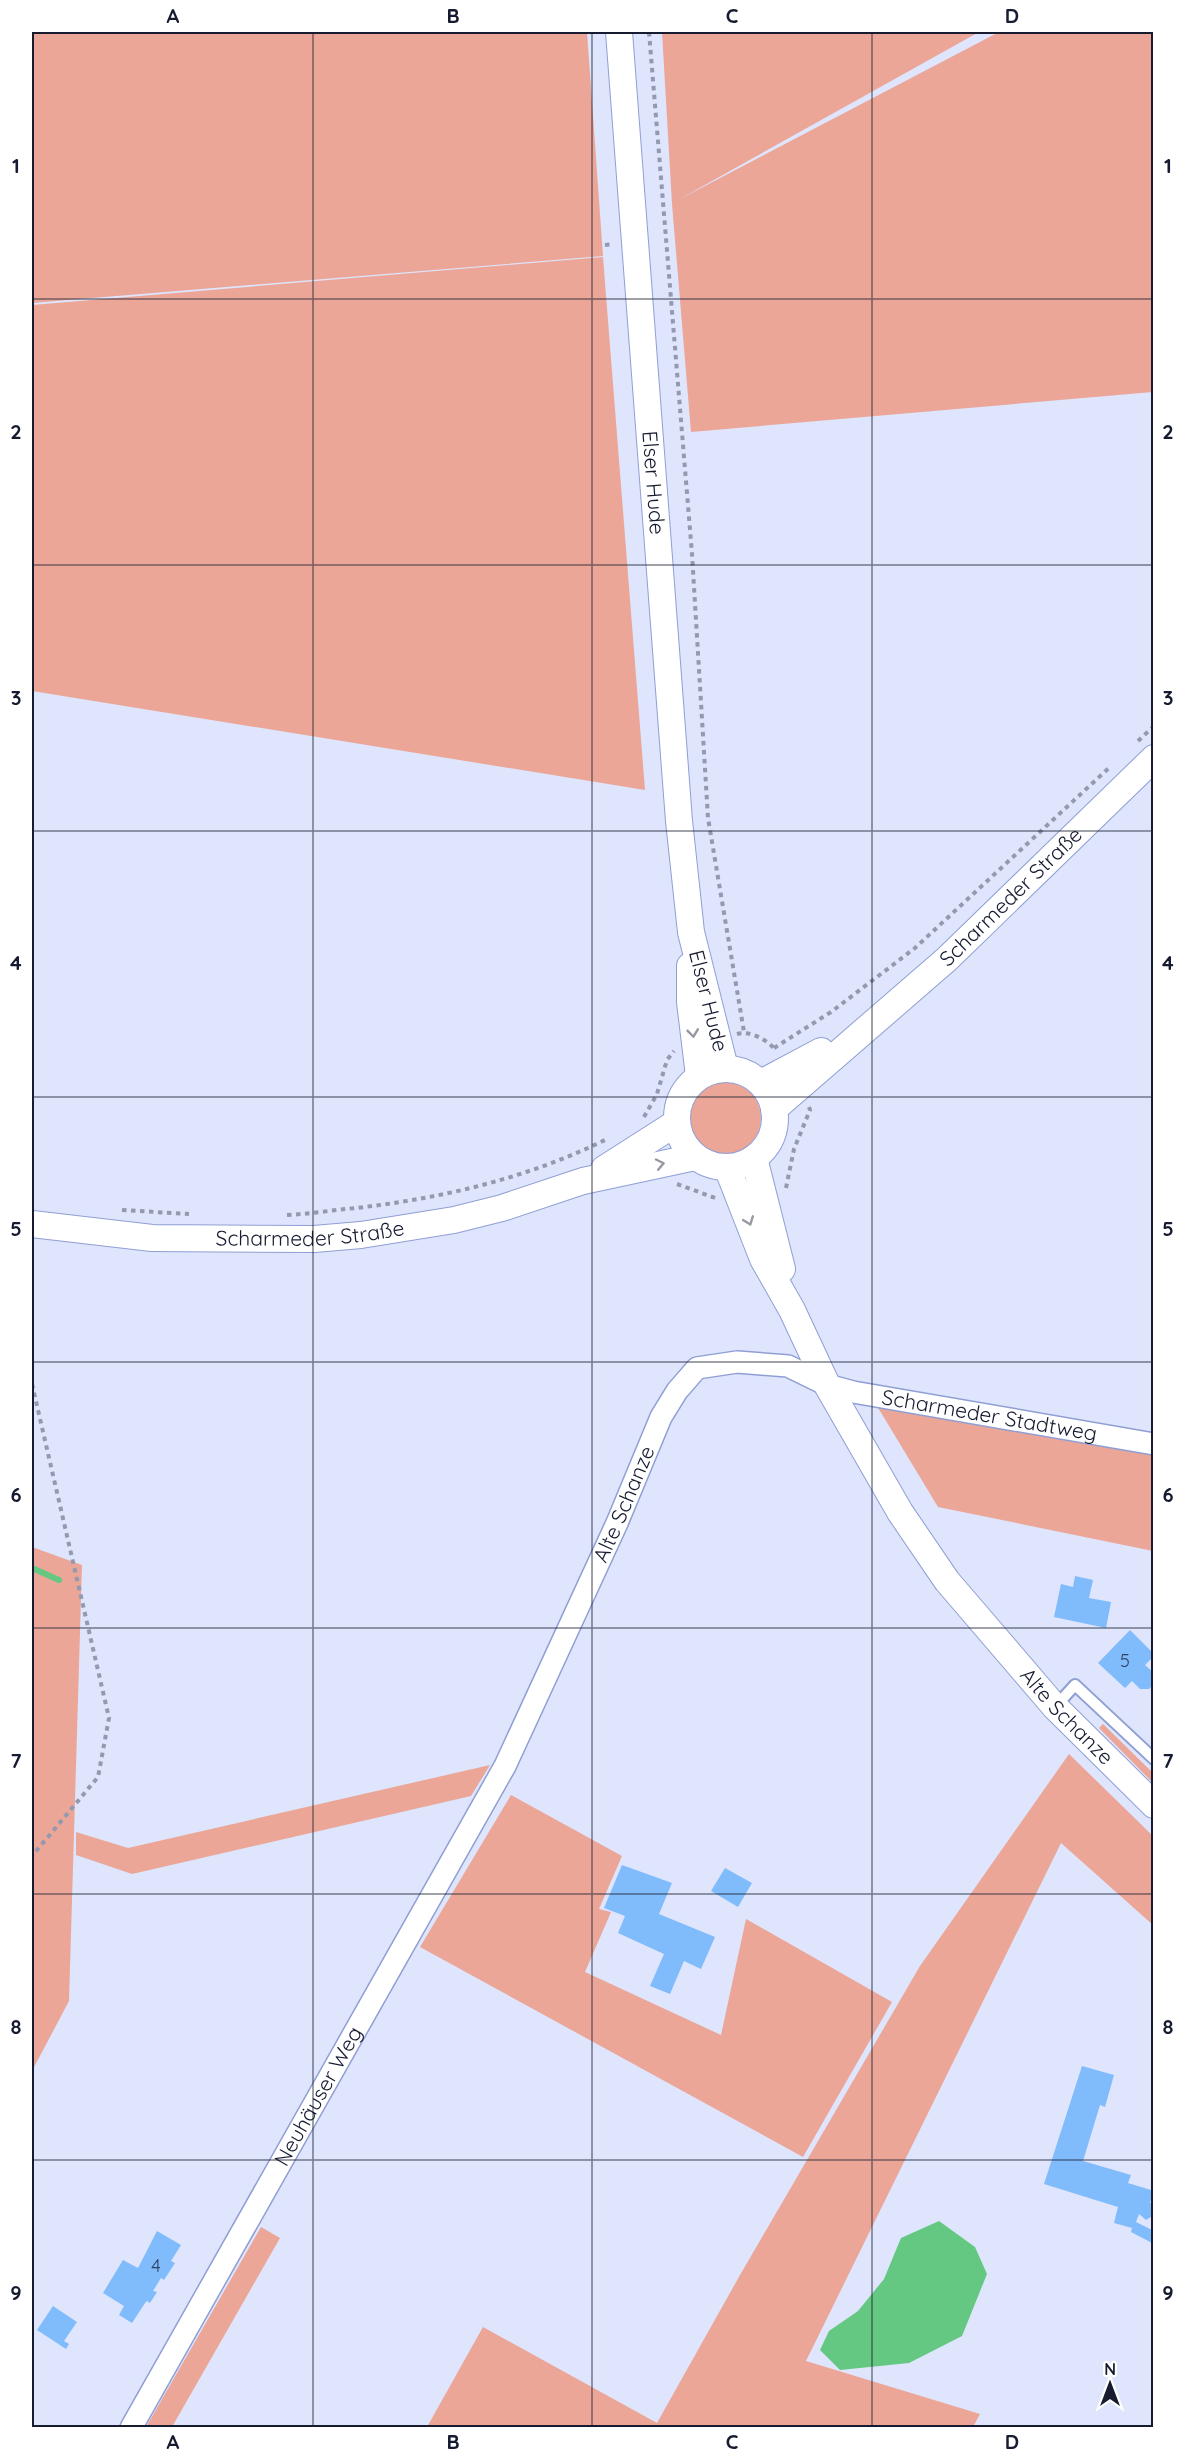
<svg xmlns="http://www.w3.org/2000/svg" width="1185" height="2459" font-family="Quicksand,sans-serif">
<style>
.green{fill:#eba698}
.water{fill:#64c882}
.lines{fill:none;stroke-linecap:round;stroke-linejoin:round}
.stream{stroke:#64c882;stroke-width:6}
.building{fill:#80bbfc}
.service-casing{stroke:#8f9fd4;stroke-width:14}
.minor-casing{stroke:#8f9fd4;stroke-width:24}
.tertiary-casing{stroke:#8f9fd4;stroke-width:28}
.path{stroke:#9399af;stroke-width:4;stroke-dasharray:4.5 4.5;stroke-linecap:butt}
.service{stroke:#fff;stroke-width:10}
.minor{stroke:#fff;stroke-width:21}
.tertiary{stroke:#fff;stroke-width:26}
.oneway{stroke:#9698a2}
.grid{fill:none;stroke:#161b30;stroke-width:1.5;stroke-opacity:0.55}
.labels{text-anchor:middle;stroke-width:4.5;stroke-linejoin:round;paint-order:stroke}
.number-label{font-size:18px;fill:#304363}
.street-label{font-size:21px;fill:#161b30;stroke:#fff}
.neatline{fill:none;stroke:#161b30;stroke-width:2}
.grid-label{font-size:20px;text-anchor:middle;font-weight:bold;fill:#161b30}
</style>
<rect width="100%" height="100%" fill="#dee5fc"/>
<path class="green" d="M32 32H587L603 256 32 303Z
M662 32H979L678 200 999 32H1153V392L691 432 672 204Z
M603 257 645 790 32 691V305Z
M689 1118a36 36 0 1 1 72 0a36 36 0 1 1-72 0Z
M877 1406 1147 1449 1153 1457V1551L938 1507Z
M32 1547 82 1565 69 2001 32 2071Z
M1103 1724 1153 1773V1783L1099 1728Z
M1069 1754 1153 1836V1925L1061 1843 806 2361 980 2414 973 2427H427L483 2327 657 2423 740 2275 920 1966Z
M490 1765 471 1796 132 1874 76 1855V1832L128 1848Z
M511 1795 622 1856 599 1909 611 1912 585 1972 721 2035 746 1919 892 2002 803 2157 420 1947Z
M261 2227 280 2238 172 2427H146Z"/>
<path class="water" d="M939 2221 975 2247 987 2274 962 2336 909 2363 840 2370 820 2350 829 2331 858 2311 884 2279 901 2238Z"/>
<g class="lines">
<path class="stream" d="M32 1568 59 1580"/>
</g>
<path class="building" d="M1075 1576 1093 1580 1089 1598 1111 1602 1106 1628 1054 1617 1061 1584 1073 1587Z
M1130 1630 1151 1651V1659L1145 1665 1154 1673V1684L1149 1689H1140L1132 1681 1125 1688 1098 1663Z
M622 1865 672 1883 659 1914 715 1937 701 1969 684 1961 670 1994 650 1986 664 1954 618 1933 625 1916 604 1908Z
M725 1868 752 1883 738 1907 711 1891Z
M1082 2066 1114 2075 1105 2107 1100 2105 1083 2161 1131 2175 1128 2183 1154 2191 1150 2203 1154 2205V2215L1146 2220 1139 2214 1136 2222 1154 2231V2244L1131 2232 1132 2228 1114 2223 1118 2207 1044 2184Z
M157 2231 181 2245 171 2261 175 2263 164 2280 161 2278 153 2291 157 2292 150 2303 147 2301 145 2303 132 2323 119 2315 124 2306 103 2293 123 2260 138 2268Z
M53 2306 77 2322 64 2341 69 2344 66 2349 37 2330Z"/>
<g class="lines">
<defs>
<path id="service" d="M1055 1707 1075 1685 1154 1759"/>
<g id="minor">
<path id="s1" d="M131 2428 505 1766 617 1523 661 1417 677 1391 697 1368 737 1362 788 1366 827 1385 853 1392 1154 1444"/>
</g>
<g id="tertiary">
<path id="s2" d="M619 32 679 821 691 932 725 1068"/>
<path d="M690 966V1002L699 1076"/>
<circle cx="726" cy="1118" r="49"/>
<path d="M761 1083 821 1051"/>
<path id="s3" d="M774 1109 947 959 1154 758"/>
<path d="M754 1158 782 1269"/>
<path id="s4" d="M727 1167 763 1259 792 1310 827 1385 900 1512 947 1581 1055 1707 1154 1805"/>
<path d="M604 1169 676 1123"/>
<path id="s5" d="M32 1224 152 1238 314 1239 361 1235 454 1220 502 1208 583 1181 695 1157"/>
</g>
</defs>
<use href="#service" class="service-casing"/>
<use href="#minor" class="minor-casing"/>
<use href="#tertiary" class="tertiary-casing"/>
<path class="path" d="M649 32 692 554 708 818 744 1032
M605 245 613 244
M1138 741 1154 726
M737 1034C750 1030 768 1040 776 1051
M774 1048 831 1012 915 948 1111 766
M644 1117 657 1094 667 1060 674 1051
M677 1184 718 1199
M786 1188 794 1149 810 1110 809 1107
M122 1210 189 1214
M287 1215C307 1214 327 1211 346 1209 436 1200 526 1179 607 1139
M32 1384 109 1718 98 1777 32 1856"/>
<use href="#service" class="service"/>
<use href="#minor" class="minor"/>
<use href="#tertiary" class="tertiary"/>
</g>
<defs><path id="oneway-chevron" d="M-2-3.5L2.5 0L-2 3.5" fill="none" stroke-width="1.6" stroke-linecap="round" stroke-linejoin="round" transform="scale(1.5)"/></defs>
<g class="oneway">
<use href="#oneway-chevron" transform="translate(693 1033) rotate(83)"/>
<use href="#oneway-chevron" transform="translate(660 1164) rotate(-12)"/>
<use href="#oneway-chevron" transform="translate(749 1221) rotate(69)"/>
</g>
<path class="grid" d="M313 32V2428M592 32V2428M872 32V2428M32 299H1154M32 565H1154M32 831H1154M32 1097H1154M32 1362H1154M32 1628H1154M32 1894H1154M32 2160H1154"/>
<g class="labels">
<g class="number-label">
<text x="1125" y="1667">5</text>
<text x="156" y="2272">4</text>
</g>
<g class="street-label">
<text dy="7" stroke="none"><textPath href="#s2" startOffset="452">Elser Hude</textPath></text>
<text dy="7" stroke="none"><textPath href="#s3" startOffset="318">Scharmeder Straße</textPath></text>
<text dy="7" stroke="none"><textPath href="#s2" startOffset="974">Elser Hude</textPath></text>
<text dy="7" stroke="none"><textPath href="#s5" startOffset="279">Scharmeder Straße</textPath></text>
<text dy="7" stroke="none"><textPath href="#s1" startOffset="1504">Scharmeder Stadtweg</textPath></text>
<text dy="7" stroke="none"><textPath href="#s1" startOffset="1048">Alte Schanze</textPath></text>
<text dy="7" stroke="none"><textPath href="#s4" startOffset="651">Alte Schanze</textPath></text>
<text dy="7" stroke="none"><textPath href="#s1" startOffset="381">Neuhäuser Weg</textPath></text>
</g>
</g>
<rect width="1185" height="2459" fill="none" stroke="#ffffff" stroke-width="66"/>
<g transform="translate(1110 2384)" stroke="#ffffff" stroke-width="4.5" paint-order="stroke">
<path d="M0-4.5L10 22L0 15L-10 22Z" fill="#161b30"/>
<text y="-9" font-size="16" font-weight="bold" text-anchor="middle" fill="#161b30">N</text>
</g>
<rect x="33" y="33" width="1119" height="2393" class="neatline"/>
<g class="grid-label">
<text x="173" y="23">A</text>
<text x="453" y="23">B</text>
<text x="732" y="23">C</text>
<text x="1012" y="23">D</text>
<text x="16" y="173">1</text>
<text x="1168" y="173">1</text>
<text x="16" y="439">2</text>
<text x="1168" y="439">2</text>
<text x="16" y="705">3</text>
<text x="1168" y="705">3</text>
<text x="16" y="970">4</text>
<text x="1168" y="970">4</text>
<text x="16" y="1236">5</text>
<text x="1168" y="1236">5</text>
<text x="16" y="1502">6</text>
<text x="1168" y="1502">6</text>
<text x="16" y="1768">7</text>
<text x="1168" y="1768">7</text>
<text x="16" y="2034">8</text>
<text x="1168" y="2034">8</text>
<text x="16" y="2300">9</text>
<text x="1168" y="2300">9</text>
<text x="173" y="2449">A</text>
<text x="453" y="2449">B</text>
<text x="732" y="2449">C</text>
<text x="1012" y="2449">D</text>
</g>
</svg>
